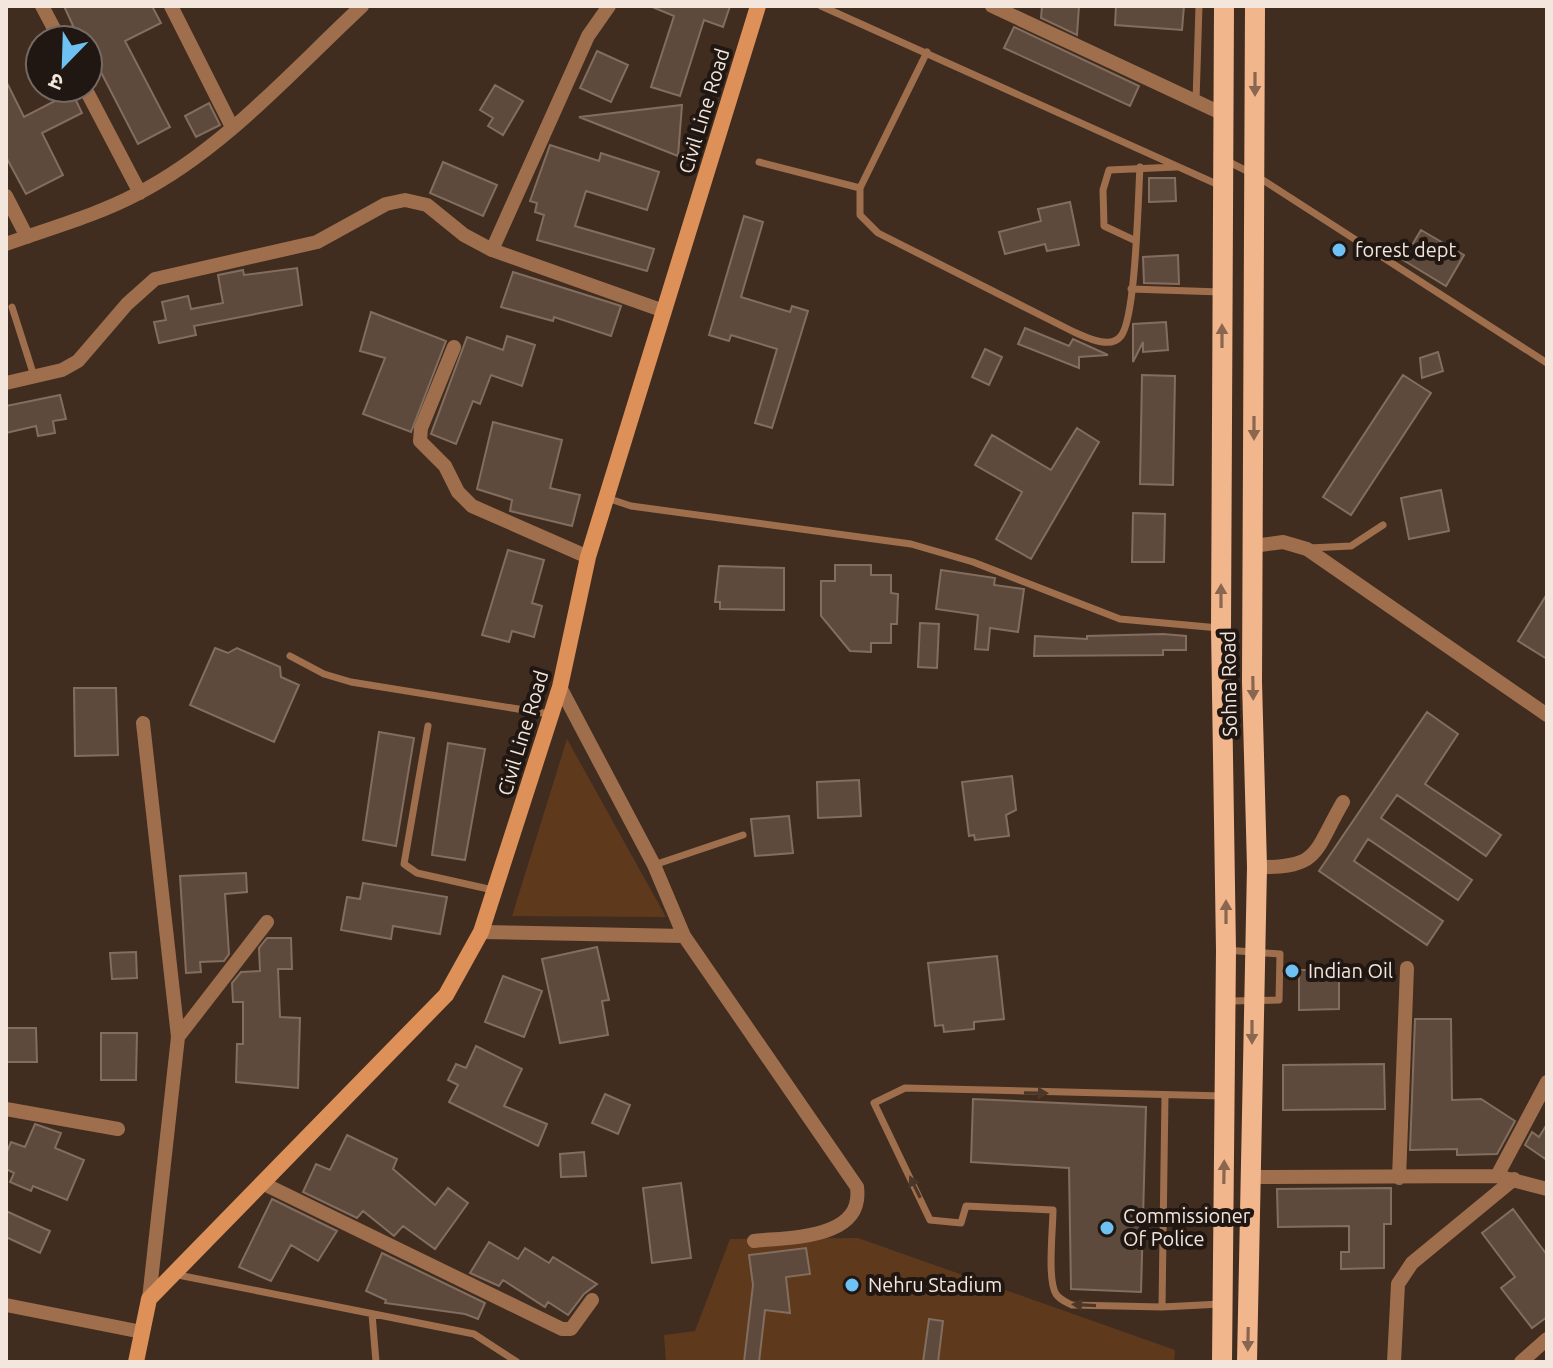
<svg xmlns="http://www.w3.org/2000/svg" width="1553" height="1368" font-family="Ubuntu,'Noto Sans Devanagari',sans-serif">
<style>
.green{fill:#5f391c}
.building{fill:#5e4a3c;stroke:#836d5e;stroke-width:2}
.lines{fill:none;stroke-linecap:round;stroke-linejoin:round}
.lane{stroke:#9f6f4d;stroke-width:7}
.street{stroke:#9f6f4d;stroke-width:14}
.secondary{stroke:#dd9058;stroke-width:16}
.primary{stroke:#f2b68d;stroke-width:20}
.oneway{fill:#896650}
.oneway2{fill:#4c3627}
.poi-dot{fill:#6dc2f3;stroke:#201712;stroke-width:3}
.labels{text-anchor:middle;stroke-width:8;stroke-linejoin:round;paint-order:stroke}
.street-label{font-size:20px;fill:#f2e6dd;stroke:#201712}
.poi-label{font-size:20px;fill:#f2e6dd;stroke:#201712;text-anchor:start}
</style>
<rect width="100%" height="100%" fill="#402d20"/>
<path class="green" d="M567 739 666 917 512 916Z
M858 1238 1175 1350 1174 1362H666L664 1335 695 1331 730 1239Z"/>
<path class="building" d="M64 6H152L161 23 125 41 170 127 138 144 88 47V40L79 39Z
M650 6H730L723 27 704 20 680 96 651 87 674 16Z
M1042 6H1079L1077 35 1041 18Z
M1116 6H1184L1182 30 1115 25Z
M1014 27 1139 86 1130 106 1004 48Z
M597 51 628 65 611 102 580 88Z
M6 81 24 117 72 92 82 113 42 133 63 175 26 194 6 157Z
M495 85 523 101 503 135 488 126 493 118 480 110Z
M209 103 220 125 196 137 185 116Z
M682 105 678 156 579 117Z
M550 145 599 161 601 153 659 172 647 210 586 191 575 226 654 249 647 271 537 240 544 215 535 212 537 203 530 201Z
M443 162 497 185 483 216 430 193Z
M1149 178H1175L1176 201 1149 202Z
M1070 202 1079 245 1047 251 1045 244 1005 254 999 232 1041 221 1038 209Z
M744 216 763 222 741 297 790 312 792 306 808 311 772 428 755 423 777 349 731 335 729 341 709 335Z
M1421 230 1464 255 1446 286 1403 260Z
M1178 255 1179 284 1144 283 1143 257Z
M297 268 302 305 194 326 196 335 159 343 154 322 166 320 162 302 188 296 191 309 223 303 218 275 243 270 244 275Z
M513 272 621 306 611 336 554 317 553 321 501 307Z
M371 312 446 341 411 432 363 414 385 358 360 351Z
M1166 322 1168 350 1143 352V342L1133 362V324Z
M1025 328 1069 346 1073 339 1108 355 1079 357V368L1018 344Z
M507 336 535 345 522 386 491 375 480 404 473 401 456 444 431 434 467 337 503 350Z
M985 349 1002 357 989 385 972 377Z
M1438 352 1443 371 1422 378 1420 358Z
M1142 375 1175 376 1173 485 1140 484Z
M1403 375 1431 393 1351 515 1323 497Z
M60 395 66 419 53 421 55 433 38 436 36 426 6 433V406Z
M493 422 562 440 550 488 580 495 572 526 510 511 512 500 477 489Z
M1077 428 1099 442 1031 559 996 539 1022 492 975 465 992 435 1051 470Z
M1441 490 1449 531 1409 539 1401 498Z
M1133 513 1165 514 1164 562H1132Z
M508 550 544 560 532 603 542 606 534 637 512 631 509 642 482 635Z
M835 565H871V575H891V593L898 594 897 624H891V643H871V652L850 651 821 616V581H835Z
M719 566 784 568V610L720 609V602H715Z
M941 570 995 578 994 585 1024 589 1018 632 990 628 988 650 975 649 978 615 936 609Z
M1547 594V659L1518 641Z
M920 623 939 624 937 668 918 667Z
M1163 634 1186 636V650H1163V655L1034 656 1035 636 1087 639V636Z
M215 648 228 653 237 648 280 667 281 677 299 685 274 742 190 705Z
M74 688H116L118 755 75 756Z
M1427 712 1458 734 1425 784 1501 835 1486 856 1397 795 1381 818 1472 880 1458 900 1368 839 1354 861 1443 921 1427 945 1319 871Z
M379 732 414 738 396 846 363 840Z
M448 743 485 749 465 860 432 855Z
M1012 776 1016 810 1006 815 1009 836 975 840 974 835 969 836 962 782Z
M859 780 861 816 818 818 817 782Z
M789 816 793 853 755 856 751 819Z
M246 873 247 892 225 894 229 954 224 961 200 962 201 972 186 973 180 876Z
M363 883 447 897 440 934 393 926 391 939 341 930 347 897 360 899Z
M267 938H291L292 969H278L280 1017 300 1018 298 1088 236 1082 237 1044H243V1002H233L232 983 241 972 260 971 259 948Z
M597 947 609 1000 602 1001 608 1035 560 1043 542 959Z
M136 952 137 978 112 979 110 953Z
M997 956 1004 1019 974 1022V1029L944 1032 943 1025 935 1026 928 963Z
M1299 970H1339V1009L1299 1010Z
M503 976 542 991 524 1037 485 1022Z
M1415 1019H1451L1452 1100 1481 1099 1515 1121 1497 1154 1457 1155V1149L1410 1150Z
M6 1028H36L37 1062H6Z
M101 1033H137L136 1080H101Z
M476 1046 522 1069 504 1106 547 1124 538 1146 449 1102 458 1085 448 1080 456 1064 466 1068Z
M1384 1064 1385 1109 1283 1110V1065Z
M605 1094 630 1105 618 1134 592 1123Z
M973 1099 1146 1107 1141 1292 1071 1289 1069 1168 971 1162Z
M35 1124 61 1133 55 1148 84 1160 67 1200 33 1186 31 1191 10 1182 14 1173 6 1169V1154L11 1142 25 1147Z
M1547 1124V1160L1525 1145 1532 1132 1539 1137Z
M347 1135 397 1159 393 1169 435 1205 448 1188 468 1203 435 1249 403 1226 394 1236 363 1211 357 1218 303 1192 316 1164 330 1170Z
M584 1152 586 1176 561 1177 560 1154Z
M681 1183 691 1258 652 1263 643 1188Z
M1391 1188V1224H1384V1268L1341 1269V1252H1349V1226L1278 1227 1277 1189Z
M272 1199 337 1231 318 1261 291 1245 271 1281 239 1267Z
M1513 1209 1547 1255V1317L1532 1328 1501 1288 1515 1277 1482 1233Z
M6 1211 50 1231 40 1253 6 1237Z
M489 1242 518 1259 525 1248 549 1263 553 1257 597 1284 584 1294 568 1315 548 1302 545 1307 503 1280 499 1286 470 1273Z
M806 1248 810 1274 786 1277 790 1313 765 1310 759 1362H744L753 1285 749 1255Z
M382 1253 485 1303 478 1319 465 1314 385 1303 386 1300 366 1291Z
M929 1319 943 1321 938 1362H923Z"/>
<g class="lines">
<path class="lane" d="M821 6 1221 186
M927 52 860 188V215L878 233 1074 332C1086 337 1110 350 1121 336 1136 317 1138 197 1140 167
M1196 101 1199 6
M1227 161 1255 175 1547 363
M759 162 860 188
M1134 240 1104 226 1103 190 1109 170 1176 167
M1131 289 1221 292
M12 307 34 376
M607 498 631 506 911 544 973 562 1120 619 1219 628
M1309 548 1351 546 1383 525
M290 656 324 674 351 682 549 714
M428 726 404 864 417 873 493 890
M654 865 743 835
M1226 950 1280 954 1279 1000 1228 1001
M173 1274 474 1334 517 1362
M1221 1304 1162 1307 1072 1305C1066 1302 1060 1300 1056 1294 1047 1280 1053 1228 1053 1210L966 1206 961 1223 930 1220 874 1103 905 1088 1223 1096
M1162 1307 1165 1095
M372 1314 376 1362"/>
<path class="street" d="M42 6 60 40
M171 6 232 127
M992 6 1221 113
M85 88 140 193
M6 196 27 237
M6 244C50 228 95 216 137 194 223 150 292 71 362 6
M492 250 588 36 609 6
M454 347 421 428 420 441 445 466 458 492 472 506 588 557
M6 383 62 370 78 361 127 304 155 279 317 242 386 204 405 200 427 205 464 235 492 250 664 311
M1253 546 1283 542 1307 549 1547 715
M560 687 654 865 684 936 857 1187C864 1240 789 1237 754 1241
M143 723 178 1037 149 1299
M1257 867C1321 868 1313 853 1343 802
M481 932 684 936
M178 1037 267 922
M6 1109 118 1129
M1497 1176 1547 1082
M1251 1177 1497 1176 1547 1189
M1399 1178 1407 968
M262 1183 562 1329H571L592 1300
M6 1305 142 1332
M1394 1362 1398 1284 1412 1263 1514 1179
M1521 1362 1547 1339"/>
<path class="secondary" d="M136 1362 149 1299 446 995 481 932 560 687 588 557 758 6"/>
<path class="primary" d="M1222 1362 1226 950 1221 628 1224 6
M1247 1362 1257 867 1252 682 1255 6"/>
</g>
<defs><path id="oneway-solid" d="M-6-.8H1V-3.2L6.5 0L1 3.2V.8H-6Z" transform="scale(2)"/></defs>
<g class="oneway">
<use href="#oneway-solid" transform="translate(1255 84) rotate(90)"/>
<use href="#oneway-solid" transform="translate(1222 336) rotate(-90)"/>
<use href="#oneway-solid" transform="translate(1254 428) rotate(90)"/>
<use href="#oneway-solid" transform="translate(1221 596) rotate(-90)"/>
<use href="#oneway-solid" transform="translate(1253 688) rotate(89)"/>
<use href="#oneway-solid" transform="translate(1226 912) rotate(-90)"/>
<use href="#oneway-solid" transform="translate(1252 1032) rotate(90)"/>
<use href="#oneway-solid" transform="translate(1224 1172) rotate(-89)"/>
<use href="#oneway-solid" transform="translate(1248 1339) rotate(91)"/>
</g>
<g class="oneway2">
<use href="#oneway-solid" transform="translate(1036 1093) rotate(1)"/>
<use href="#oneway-solid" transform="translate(915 1187) rotate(-116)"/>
<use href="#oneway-solid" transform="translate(1084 1305) rotate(-177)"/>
</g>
<g class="poi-dot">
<circle cx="1339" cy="250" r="8"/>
<circle cx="1292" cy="971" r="8"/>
<circle cx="1107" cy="1228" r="8"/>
<circle cx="852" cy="1285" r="8"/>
</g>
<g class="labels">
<g class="street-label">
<text transform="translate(704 111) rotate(-73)" y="7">Civil Line Road</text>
<text transform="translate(1229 684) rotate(-91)" y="7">Sohna Road</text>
<text transform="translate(523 733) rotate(-73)" y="7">Civil Line Road</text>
</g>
<g class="poi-label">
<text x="1355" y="257">forest dept</text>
<text x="1308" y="978">Indian Oil</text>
<text x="1123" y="1223">Commissioner<tspan x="1123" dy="23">Of Police</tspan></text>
<text x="868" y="1292">Nehru Stadium</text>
</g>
</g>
<rect width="1553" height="1368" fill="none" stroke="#f2e6dd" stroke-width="16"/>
<g transform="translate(64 64) rotate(203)"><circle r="38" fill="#201712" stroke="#746a63" stroke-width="2"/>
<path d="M0-6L14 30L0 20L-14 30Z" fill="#6dc2f3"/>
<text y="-12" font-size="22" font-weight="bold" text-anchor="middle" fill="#f2e6dd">उ</text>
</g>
</svg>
